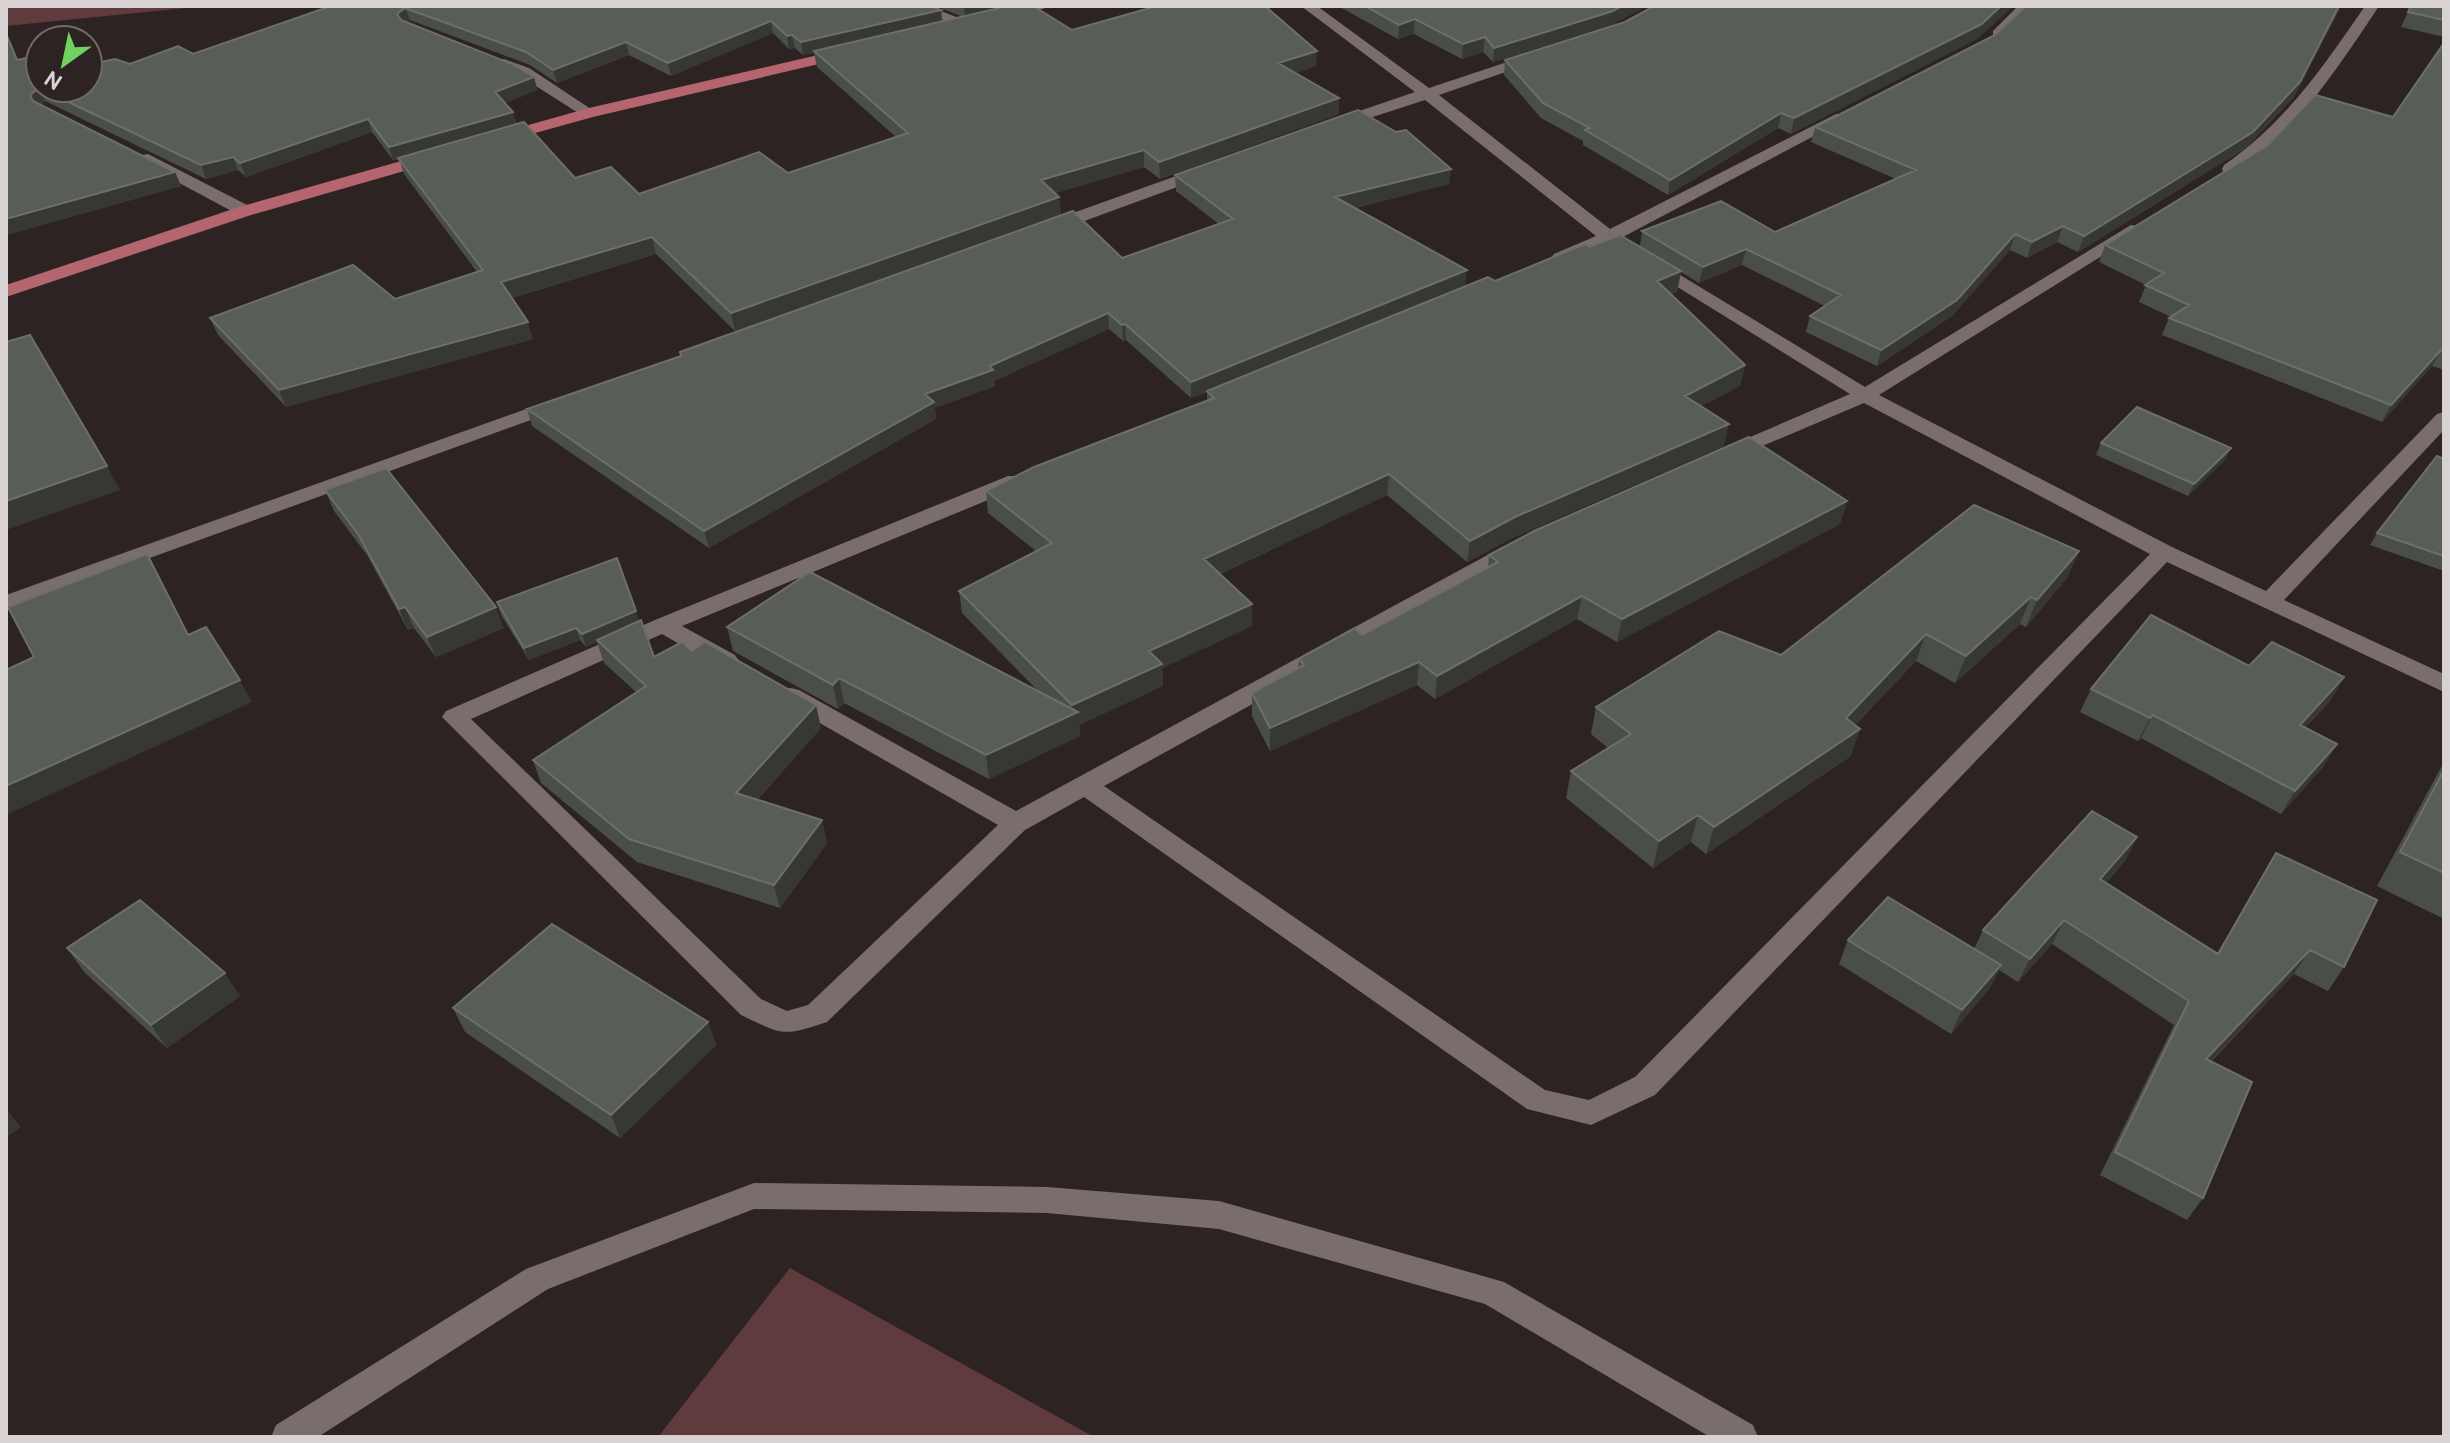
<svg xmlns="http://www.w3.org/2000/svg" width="2450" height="1443" font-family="Overpass,sans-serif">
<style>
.green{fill:#603b3d}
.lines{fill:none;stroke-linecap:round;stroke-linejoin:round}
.minor{fill:#7a6d6e;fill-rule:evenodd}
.major{fill:#b5656d;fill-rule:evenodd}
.wall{fill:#494f47;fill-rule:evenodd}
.shaded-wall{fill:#373733}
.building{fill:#585d56;stroke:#6c6f6a;stroke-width:2}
</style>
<rect width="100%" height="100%" fill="#2d2323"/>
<path class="green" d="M6 6H206L6 26Z
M790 1268 1094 1437H658Z"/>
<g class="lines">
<path class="minor" d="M906 6H928L977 25 970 29 965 28Z
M1301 6H1317L1429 88 1528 55H1538V61L1439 95 1610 229 1836 114H1848L1850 117 1621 238 1629 246 1626 250H1614L1607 244 1560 263 1551 258 1554 254 1596 236 1425 100 1339 128H1327V122L1415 92Z
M2018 6H2033L2003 37H1993V31Z
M2365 6H2379C2358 38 2265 182 2224 173L2222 169 2224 165C2284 124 2324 66 2365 6Z
M504 59 529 68 597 113 595 116H583L517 74 499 67V61Z
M148 154 251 207 254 211 251 215H239L142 163 140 159 142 155Z
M1204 166 1212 171 1210 175 1057 231 1051 232 1042 227 1045 223Z
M2131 225 2137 226 2140 230 2137 234 1879 395 2172 547 2266 591 2437 414 2444 412V430L2284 600 2444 674V692L2167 562 1655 1095 1591 1125 1527 1109 1084 797 1025 830 827 1022C782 1037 783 1035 741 1015L442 717 446 711 655 620 1008 476H1022L1025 481 1022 486 682 626 735 655 739 661 735 667H719L662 634 471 719 761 999 787 1011 808 1005 998 825 783 702 779 696 783 690 791 688 799 690 1016 811 1506 545H1522L1525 550 1522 555 1104 786 1545 1090 1589 1100 1635 1077 2150 554 1864 403 1734 458H1720L1717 454 1720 450 1850 394 1642 265 1645 261H1657L1865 387Z
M557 398 567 404 564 408 6 610V595Z
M754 1183 1047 1187 1219 1201 1504 1282 1753 1425 1758 1437H1710L1485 1304 1219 1229 1047 1213 754 1209 548 1289 318 1437H271L276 1425 526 1269Z"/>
<path class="major" d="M1027 6H1052L1004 20 997 16Z
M848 48 856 53 853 56 593 117 499 143 491 138 493 135 589 108Z
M433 152 439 153 441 157 439 161 251 215 6 297V285L239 207Z"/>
</g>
<path class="wall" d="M331 6 941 10 942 22 963 17 936 6H1033L1072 30 1316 66 1296 73 1339 114 1160 179 1144 167 1055 193 1059 197 1061 214 735 331 656 254 512 298 533 339 286 407 218 335 210 318 395 299 477 272 404 174 399 159 393 160 372 132 246 177 238 170 206 179 45 101 41 105 175 172 181 186 6 235 8 38 18 60 40 88 193 54ZM410 20 530 65 557 83 629 55 671 76 773 33 789 49 795 48 803 55 814 53 817 67 896 137 788 173 639 194 575 178 517 124 505 103 537 90 534 77 407 22Z
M1338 6H1647L1611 25 1493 62 1483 52 1462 59 1414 34 1398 39Z
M1654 6H2013L1977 39 1791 134 1778 128 1668 195 1583 145V141L1541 118 1504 75 1505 60 1625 22Z
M2026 6H2341L2294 97 2246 148 2078 252 2057 242 2027 258 2010 250 1952 316 1877 366 1806 332 1810 316 1825 306 1742 265 1699 283 1681 272 1677 292 1671 294 1745 365 1740 386 1701 406 1724 446 1512 538 1467 562 1387 495 1220 574 1252 604V626L1162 668 1163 686 1079 725 1080 736 989 779 844 703 838 709 733 651 727 627 1038 691 962 613 959 591 1036 551 988 513 986 491 1207 401V392L1191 398 1126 340 1123 341 1109 329 994 381 995 386 935 408 936 419 709 548 532 426 527 409 1122 258 1219 224 1176 191 1175 175 1451 169 1449 184 1355 208 1465 286 1495 281 1590 247 1640 246 1642 231 1775 232 1896 179 1811 142 1815 127 1995 35Z
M2444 6V37L2401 27 2408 12Z
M2444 43V370L2432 366 2382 422 2162 335 2169 318 2171 317 2139 302 2146 285 2099 262 2105 245 2393 117Z
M2101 443 2225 460 2188 496 2096 455Z
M2444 459V571L2370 545 2377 533Z
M325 490 504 628 436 657 414 628 408 630 367 555 334 511Z
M1847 501 1840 524 1617 642 1577 619 1435 699 1417 685 1270 751 1252 716V693L1298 668 1299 659 1362 635 1488 568 1489 555Z
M2079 551 2067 578 2026 627 2020 624 1955 683 1916 661 1855 725 1851 756 1706 854 1691 842 1653 868 1566 798 1571 771 1608 748 1591 734 1596 707 1781 655Z
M497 602 639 621 654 657 692 651 821 728 757 800 822 820 827 843 780 908 637 862 541 783 533 760 636 692 604 663 597 642 586 647 580 640 529 660 501 615Z
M2249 666 2344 677 2330 701 2305 728 2337 744 2323 767 2281 814 2141 738 2138 741 2080 712 2091 689Z
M2444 762V919L2377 886Z
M2137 837 2125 861 2106 883 2218 953 2276 853 2344 967 2328 991 2294 974 2211 1062 2203 1198 2187 1220 2100 1175 2174 1025 2052 944 2018 982 1999 970 1989 989 1951 1034 1839 964 1848 940 1974 949 1983 930Z
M67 948 240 996 167 1048 84 972Z
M453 1008 708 1022 716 1045 620 1138 465 1032Z"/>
<path class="shaded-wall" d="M964 6H1011L965 17Z
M1622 6H1647L1611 25 1493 62 1494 48Z
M2001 6H2013L1977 39 1791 134 1794 118Z
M2339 6H2341L2294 97 2246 148 2078 252 2084 236Z
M405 8 410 20 401 26 397 14Z
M941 10 942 23 803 55 801 42Z
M1415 19 1414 34 1398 39 1399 25Z
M771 21 773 33 671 76 668 63Z
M792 35 795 48 789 49 787 36Z
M1485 37 1483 52 1462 59 1463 44Z
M626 42 629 55 557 83 553 70Z
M1317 51 1316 66 1278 79V63Z
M534 77 537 90 499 105 495 92Z
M39 88 45 101 36 108 30 95Z
M1339 98V114L1160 179 1159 162Z
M513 112 517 125 393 160 389 147Z
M1781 113 1778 128 1668 195 1670 180Z
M368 119 372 132 246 177 240 163Z
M1144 150V167L1043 197 1041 180Z
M233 157 238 170 206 179 201 165Z
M1451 169 1449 184 1335 213V197Z
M175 172 181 186 6 235V219Z
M1059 197 1061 214 735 331 731 313Z
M2063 226 2057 242 2027 258 2032 242Z
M2015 234 2010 250 1952 316 1877 366 1881 350Z
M652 237 656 254 507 299 501 282Z
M1746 249 1742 265 1699 283 1703 267Z
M1467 270 1465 287 1191 398V382Z
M1681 271 1677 292 1653 302 1657 281Z
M1108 313 1109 329 994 381 995 386 935 408 936 419 709 548 704 531 925 394Z
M528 322 533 339 286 407 279 390Z
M1125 324 1126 340 1123 341 1122 325Z
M2442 349 2432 366 2382 422 2391 405Z
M1745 365 1740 386 1680 417 1685 396Z
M1729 424 1724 446 1512 538 1467 562 1470 541 1515 517Z
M2231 448 2225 460 2188 496 2194 484Z
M107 466 120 490 6 530V501Z
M1389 474 1387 495 1204 581V559Z
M1847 501 1840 524 1617 642 1622 619Z
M2079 551 2067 578 2026 627 2037 600Z
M1582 596 1577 619 1435 699 1437 676Z
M2031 597 2020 624 1955 683 1966 656Z
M1252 604V626L1162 668 1163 686 1079 725 1080 736 989 779 986 755 1073 714 1072 705 1149 651Z
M405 607 414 628 408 630 399 609Z
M496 607 504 628 436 657 427 637Z
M636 611 640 623 597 640V642L586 647 582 634Z
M576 628 580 640 529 660 524 648Z
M1926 634 1916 661 1839 743 1860 729 1851 756 1706 854 1714 827 1846 718Z
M1419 662 1417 685 1270 751V728Z
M2344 677 2330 701 2286 748 2300 725Z
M839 678 844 703 838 709 833 685Z
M240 680 252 702 6 815V786Z
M816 705 821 728 742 816 736 793Z
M2153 715 2141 738 2138 741 2150 718Z
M2337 744 2323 767 2281 814 2295 791Z
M1698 815 1691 842 1653 868 1659 841Z
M822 820 827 843 780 908 774 885Z
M2137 837 2125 861 2088 903 2100 879Z
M2064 920 2052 944 2018 982 2030 959Z
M2310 950 2294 974 2191 1082 2206 1059Z
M2001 965 1989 989 1951 1034 1962 1010Z
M225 973 240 996 167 1048 151 1025Z
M708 1022 716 1045 620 1138 611 1115Z
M6 1109 21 1127 6 1138Z"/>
<path class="building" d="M331 6H930L941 10 801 42 792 35 787 36 771 21 668 63 626 42 553 70 526 52 405 8 397 14 401 20 512 64 534 77 495 92 513 112 389 147 368 119 240 163 233 157 201 165 39 88 30 95 33 101 175 172 6 219V38H8L17 60 40 55V88H88V65L115 59 130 64 178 46 193 54Z
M1008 6H1033L1072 30 1157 6H1265L1317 51 1278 63 1339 98 1159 162 1144 150 1041 180 1059 197 731 313 652 237 501 282 528 322 279 390 210 318 353 265 395 299 483 270 398 158 524 122 575 178 611 167 639 194 759 152 788 173 908 133 814 51Z
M1365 6H1622L1613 11 1494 48 1485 37 1463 44 1415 19 1399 25Z
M1654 6H2001L1982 24 1794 118 1781 113 1670 180 1585 130 1590 128 1543 103 1505 60 1625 22Z
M2026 6H2339L2300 82 2253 132 2084 236 2063 226 2032 242 2015 234 1957 300 1881 350 1810 316 1841 295 1746 249 1703 267 1642 231 1721 201 1775 232 1916 170 1815 127 1995 35Z
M2411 6H2444V20L2408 12Z
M2444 43V349H2442L2391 405 2169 318 2189 305 2145 285 2164 273 2105 245 2268 145 2315 95 2393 117Z
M1358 110 1396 132 1406 130 1451 169 1335 197 1467 270 1191 382 1125 324 1122 325 1108 313 990 366 993 370 925 394 934 402 704 531 527 409 681 356 680 352 1073 211 1122 258 1233 219 1175 175Z
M1620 235 1681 271 1657 281 1745 365 1685 396 1729 424 1515 517 1470 541 1389 474 1204 559 1252 604 1149 651 1162 664 1072 705 959 591 1052 543 986 491 1034 467 1214 398 1207 391 1488 277 1495 281 1585 244 1590 247Z
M30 335 107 466 6 501V342Z
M2137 407 2231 448 2194 484 2101 443Z
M1749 437 1847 501 1622 619 1582 596 1437 676 1419 662 1270 728 1252 693 1304 665 1299 659 1355 628 1362 635 1498 562 1489 555 1534 531Z
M2437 456 2444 459V556L2377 533Z
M386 468 496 607 427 637 405 607 399 609 358 534 325 490Z
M1974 505 2079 551 2037 600 2031 597 1966 656 1926 634 1846 718 1860 729 1714 827 1698 815 1659 841 1571 771 1631 734 1596 707 1719 631 1781 655Z
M147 554 188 635 206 627 240 680 6 786V670L34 657 8 607Z
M617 558 636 611 582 634 576 628 524 648 497 602Z
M810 572 1078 712 986 755 839 678 833 685 727 627Z
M2151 615 2249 666 2272 642 2344 677 2300 725 2337 744 2295 791 2153 715 2150 718 2091 689Z
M641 620 654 657 682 642 692 651 705 642 816 705 736 793 822 820 774 885 629 839 533 760 646 686 597 640Z
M2444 770V873L2400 852Z
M2092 811 2137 837 2100 879 2218 954 2276 853 2377 900 2344 967 2310 950 2206 1059 2252 1082 2203 1198 2115 1152 2189 1001 2064 920 2030 959 1983 930Z
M1888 897 2001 965 1962 1010 1848 940Z
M140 900 225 973 151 1025 67 948Z
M552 924 708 1022 611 1115 453 1008Z"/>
<rect width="2450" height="1443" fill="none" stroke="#d9d2d2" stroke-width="16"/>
<g transform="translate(64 64) rotate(213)"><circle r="38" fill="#2d2323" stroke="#726969" stroke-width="2"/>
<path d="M0-6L14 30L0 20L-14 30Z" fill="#70d35f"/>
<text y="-12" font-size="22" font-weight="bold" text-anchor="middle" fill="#d9d2d2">N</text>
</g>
</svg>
